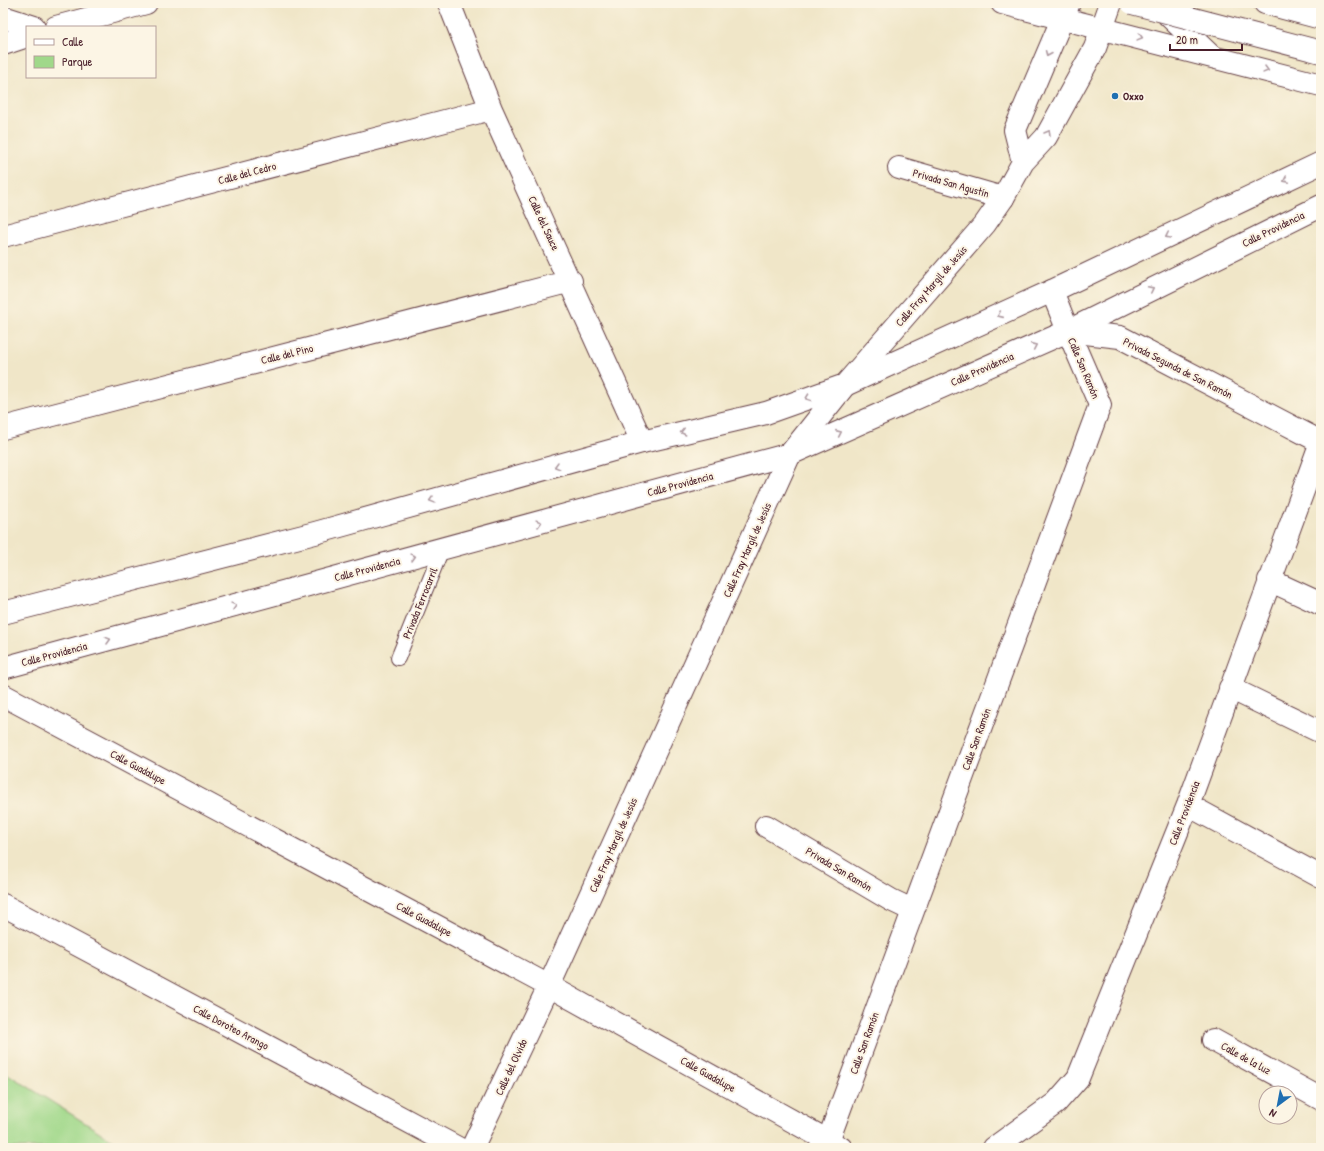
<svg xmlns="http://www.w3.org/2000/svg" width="1324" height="1151" font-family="'Patrick Hand',sans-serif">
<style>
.green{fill:#a0d88a;stroke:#757c5a}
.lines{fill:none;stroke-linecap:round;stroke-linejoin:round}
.service-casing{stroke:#633d43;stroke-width:16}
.minor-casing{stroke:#633d43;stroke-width:24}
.tertiary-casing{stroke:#633d43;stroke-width:24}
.secondary-casing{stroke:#633d43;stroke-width:24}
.primary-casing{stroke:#633d43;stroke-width:24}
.service{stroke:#fff;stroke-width:14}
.minor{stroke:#fff;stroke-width:22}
.tertiary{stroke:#fff;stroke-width:22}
.secondary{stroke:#fff;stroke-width:22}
.primary{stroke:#fff;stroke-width:22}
.primary-bridge-casing{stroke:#633d43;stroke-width:24;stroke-linecap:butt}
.primary-bridge{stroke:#fff;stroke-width:22}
.oneway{stroke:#ae9aa0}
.poi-dot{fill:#1f6fb2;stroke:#fcf5e5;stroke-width:1.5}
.labels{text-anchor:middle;stroke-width:4;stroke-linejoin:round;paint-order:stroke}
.poi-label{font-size:11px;font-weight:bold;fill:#4a1f2b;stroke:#fcf5e5;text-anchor:start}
.street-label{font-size:11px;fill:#4a1f2b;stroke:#fcf5e5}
</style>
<rect width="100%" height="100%" fill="#fcf5e5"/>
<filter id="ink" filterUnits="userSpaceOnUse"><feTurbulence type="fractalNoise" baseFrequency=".025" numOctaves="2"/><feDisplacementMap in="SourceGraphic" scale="8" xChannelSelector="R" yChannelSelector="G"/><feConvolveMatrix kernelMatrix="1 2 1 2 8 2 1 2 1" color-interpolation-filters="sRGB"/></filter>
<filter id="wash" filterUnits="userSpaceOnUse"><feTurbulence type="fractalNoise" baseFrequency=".012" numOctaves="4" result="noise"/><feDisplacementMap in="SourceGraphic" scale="16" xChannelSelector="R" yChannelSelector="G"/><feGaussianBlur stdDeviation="0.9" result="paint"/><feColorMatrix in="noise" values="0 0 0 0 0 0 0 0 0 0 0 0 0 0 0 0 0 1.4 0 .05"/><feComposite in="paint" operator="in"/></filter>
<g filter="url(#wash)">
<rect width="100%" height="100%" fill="#f0e6c8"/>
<path class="green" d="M3 1071 120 1145 118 1148H3Z"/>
</g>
<g filter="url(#ink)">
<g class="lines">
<defs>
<path id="service" d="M398 658 442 549"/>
<path id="minor" d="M449 3 491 109 642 442
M3 17 34 27
M56 27 146 3
M3 44 27 36
M899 168 1003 198
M3 236 491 109
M3 428 571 281
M1269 580 1321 604
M1230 688 1321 732
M1188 805 1321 877
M766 826 891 900 912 910
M3 905 458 1148
M1213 1040 1321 1099
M828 1141 1100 405 1068 331
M472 1148 549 986 790 454
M994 1148 1056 1103 1078 1078 1188 805 1321 442 1120 337 1068 331 1052 291"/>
<path id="tertiary" d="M1002 3 1321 85
M845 385 1052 291 1321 163
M790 454 1068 331 1321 206
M3 695 549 986 841 1148"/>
<path id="secondary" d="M1023 162 1015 130 1069 3
M3 613 315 533 642 442 766 413 845 385
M3 668 790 454 845 385 985 224 1003 198 1023 162 1046 137 1095 48 1111 3"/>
<path id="primary" d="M1166 3 1168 15 1211 56
M1265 3 1321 18"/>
</defs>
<use href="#service" class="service-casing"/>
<use href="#minor" class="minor-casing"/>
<use href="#tertiary" class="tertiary-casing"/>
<use href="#secondary" class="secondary-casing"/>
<use href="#primary" class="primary-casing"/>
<use href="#service" class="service"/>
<use href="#minor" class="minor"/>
<use href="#tertiary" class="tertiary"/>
<use href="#secondary" class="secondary"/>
<use href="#primary" class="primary"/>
<defs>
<path id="primary-bridge" d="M1132 3 1321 52"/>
</defs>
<use href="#primary-bridge" class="primary-bridge-casing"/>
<use href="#primary-bridge" class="primary-bridge"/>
</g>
<defs><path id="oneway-chevron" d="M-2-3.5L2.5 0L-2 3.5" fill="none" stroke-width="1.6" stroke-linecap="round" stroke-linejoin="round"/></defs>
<g class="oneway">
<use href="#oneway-chevron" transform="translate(1140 37) rotate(15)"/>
<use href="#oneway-chevron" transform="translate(1048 54) rotate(113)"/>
<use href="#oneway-chevron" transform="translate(1266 70) rotate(15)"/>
<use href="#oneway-chevron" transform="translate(1048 133) rotate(-59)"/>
<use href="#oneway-chevron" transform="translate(1286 180) rotate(154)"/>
<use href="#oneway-chevron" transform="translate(1168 236) rotate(154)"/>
<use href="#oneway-chevron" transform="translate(1151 289) rotate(-27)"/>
<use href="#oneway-chevron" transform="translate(1000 315) rotate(156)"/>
<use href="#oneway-chevron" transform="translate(1034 346) rotate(-24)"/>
<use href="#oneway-chevron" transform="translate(808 398) rotate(160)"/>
<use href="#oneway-chevron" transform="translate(683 432) rotate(167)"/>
<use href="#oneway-chevron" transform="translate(839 433) rotate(-24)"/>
<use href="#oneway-chevron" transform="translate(557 466) rotate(165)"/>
<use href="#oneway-chevron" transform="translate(432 500) rotate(165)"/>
<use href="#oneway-chevron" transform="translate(539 523) rotate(-15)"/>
<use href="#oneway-chevron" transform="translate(413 557) rotate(-15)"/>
<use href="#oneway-chevron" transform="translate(234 606) rotate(-15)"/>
<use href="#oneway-chevron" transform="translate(108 640) rotate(-15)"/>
</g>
</g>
<circle class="poi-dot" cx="1115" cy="96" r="4"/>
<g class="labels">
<g class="poi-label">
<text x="1123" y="100">Oxxo</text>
</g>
<g class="street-label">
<text transform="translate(247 173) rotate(-15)" y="4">Calle del Cedro</text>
<text transform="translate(951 183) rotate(16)" y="4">Privada San Agustín</text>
<text transform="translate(544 223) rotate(65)" y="4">Calle del Sauce</text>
<text transform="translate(1273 229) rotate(-26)" y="4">Calle Providencia</text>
<text transform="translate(931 286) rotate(-49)" y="4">Calle Fray Margil de Jesús</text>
<text transform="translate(287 354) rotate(-14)" y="4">Calle del Pino</text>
<text transform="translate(1084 368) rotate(67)" y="4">Calle San Ramón</text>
<text transform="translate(1178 368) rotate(27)" y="4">Privada Segunda de San Ramón</text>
<text transform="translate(982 369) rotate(-24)" y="4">Calle Providencia</text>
<text transform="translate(680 484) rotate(-15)" y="4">Calle Providencia</text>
<text transform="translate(747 550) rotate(-66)" y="4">Calle Fray Margil de Jesús</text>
<text transform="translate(367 569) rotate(-15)" y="4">Calle Providencia</text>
<text transform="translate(420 603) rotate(-68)" y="4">Privada Ferrocarril</text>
<text transform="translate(54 654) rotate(-15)" y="4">Calle Providencia</text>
<text transform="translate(976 739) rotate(-70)" y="4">Calle San Ramón</text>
<text transform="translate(138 767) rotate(28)" y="4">Calle Guadalupe</text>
<text transform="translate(1184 813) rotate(-69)" y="4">Calle Providencia</text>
<text transform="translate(613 845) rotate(-66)" y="4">Calle Fray Margil de Jesús</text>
<text transform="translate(839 869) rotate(31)" y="4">Privada San Ramón</text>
<text transform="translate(424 919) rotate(28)" y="4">Calle Guadalupe</text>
<text transform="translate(231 1027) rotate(28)" y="4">Calle Doroteo Arango</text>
<text transform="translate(864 1043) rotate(-70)" y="4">Calle San Ramón</text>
<text transform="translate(1246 1058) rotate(29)" y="4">Calle de la luz</text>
<text transform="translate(511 1067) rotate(-65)" y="4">Calle del Olvido</text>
<text transform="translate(708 1074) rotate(29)" y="4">Calle Guadalupe</text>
</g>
</g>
<rect width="1324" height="1151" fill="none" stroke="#fcf5e5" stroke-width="16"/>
<rect x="26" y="26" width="130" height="52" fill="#fcf5e5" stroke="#b59f9b"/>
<rect x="34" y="39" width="20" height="6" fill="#ffffff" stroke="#b59f9b"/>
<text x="62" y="46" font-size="12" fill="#4a1f2b">Calle</text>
<rect x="34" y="56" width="20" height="12" fill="#a0d88a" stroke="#b59f9b"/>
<text x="62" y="66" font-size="12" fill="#4a1f2b">Parque</text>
<g transform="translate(1278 1105) rotate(212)"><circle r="19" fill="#fcf5e5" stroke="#b59f9b"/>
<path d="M0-3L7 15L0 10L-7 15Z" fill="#1f6fb2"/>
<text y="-6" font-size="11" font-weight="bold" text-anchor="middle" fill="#4a1f2b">N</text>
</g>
<path d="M1170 44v6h72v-6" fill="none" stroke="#4a1f2b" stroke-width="2"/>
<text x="1176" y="44" font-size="12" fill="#4a1f2b" stroke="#fcf5e5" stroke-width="3" paint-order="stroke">20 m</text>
</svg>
